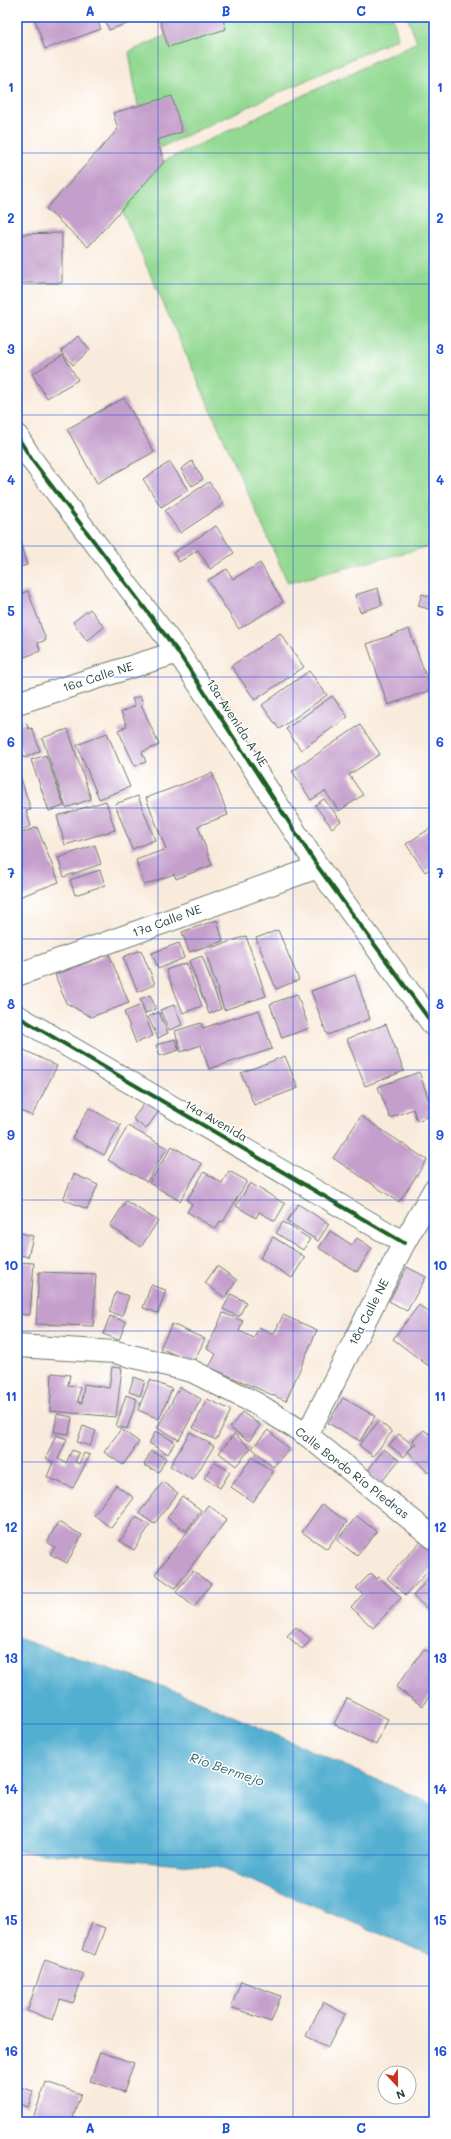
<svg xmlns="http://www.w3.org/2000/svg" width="451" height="2139" font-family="Mali,sans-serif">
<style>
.green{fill:#93d993;stroke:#598b64}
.water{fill:#52afd0;stroke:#387682}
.building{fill:#c59fcc}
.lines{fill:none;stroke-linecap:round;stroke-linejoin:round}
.minor-casing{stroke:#6b7a6e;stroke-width:24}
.minor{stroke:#fff;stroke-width:22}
.cycleway-casing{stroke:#fff;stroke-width:6}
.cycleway{stroke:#1b5e20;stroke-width:4}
.grid{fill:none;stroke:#1d4ed8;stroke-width:1;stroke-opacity:0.55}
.labels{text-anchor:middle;stroke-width:3;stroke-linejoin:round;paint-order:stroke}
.street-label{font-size:12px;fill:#1f3d34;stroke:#fff}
.water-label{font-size:13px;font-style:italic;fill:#31656b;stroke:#fff}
.neatline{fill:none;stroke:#1d4ed8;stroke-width:1.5}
.grid-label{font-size:13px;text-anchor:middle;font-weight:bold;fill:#1d4ed8}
</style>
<rect width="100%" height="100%" fill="#fff"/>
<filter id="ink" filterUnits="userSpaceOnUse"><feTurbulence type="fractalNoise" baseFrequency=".025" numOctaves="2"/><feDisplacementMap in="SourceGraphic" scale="8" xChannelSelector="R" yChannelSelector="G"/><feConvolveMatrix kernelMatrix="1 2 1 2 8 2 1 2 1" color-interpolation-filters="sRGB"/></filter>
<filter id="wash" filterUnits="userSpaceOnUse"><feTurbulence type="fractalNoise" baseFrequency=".012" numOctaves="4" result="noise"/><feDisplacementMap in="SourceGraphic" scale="16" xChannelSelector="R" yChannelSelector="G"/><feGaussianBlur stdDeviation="0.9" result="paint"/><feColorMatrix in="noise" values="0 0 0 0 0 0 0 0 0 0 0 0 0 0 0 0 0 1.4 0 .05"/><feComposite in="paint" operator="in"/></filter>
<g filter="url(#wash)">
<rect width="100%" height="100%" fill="#f9ebdb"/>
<path class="green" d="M170 17H393L398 38 146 154 129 52 174 32Z
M414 17H434V545L288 583 111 186 417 42 408 19Z"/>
<path class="water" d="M17 1638 179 1692 434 1805V1956L218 1867 17 1851Z"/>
<g id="blocks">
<path class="building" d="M34 17H96L101 29 45 49Z
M104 17H146L109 30Z
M159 17H222L226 29 168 47Z
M172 96 182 132 157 140 164 162 88 247 46 209 118 129 113 113Z
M62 233V283H17V234Z
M78 336 90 350 73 365 61 351Z
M63 355 78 380 47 398 32 374Z
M124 398 154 452 97 483 67 429Z
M192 461 203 479 192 486 181 469Z
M170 462 188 490 161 507 143 479Z
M209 482 224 504 180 533 165 511Z
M216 526 234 553 210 569 198 550 179 562 173 553Z
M17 532 27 565 17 568Z
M260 563 283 602 239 629 208 580 227 569 233 579Z
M378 588 382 605 360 612 355 595Z
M28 591 46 640 38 643 40 651 17 660V595Z
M422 594 434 598 432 610 418 606Z
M90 609 104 627 87 641 73 622Z
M409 629 431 690 388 705 367 644Z
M280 633 304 667 255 700 231 666Z
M309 671 327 695 279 729 262 705Z
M140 696 143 703 141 704 159 745 142 752 146 762 135 766 118 730 127 726 121 712 135 706 132 699Z
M332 696 348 717 301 750 286 729Z
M26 723 29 729 32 728 40 751 24 758 17 739V726Z
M360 725 380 754 349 775 363 795 339 811 325 791 311 800 292 771Z
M68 729 91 799 66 808 42 738Z
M107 733 130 787 99 799 77 745Z
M46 755 64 806 49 811 31 760Z
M17 766 31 810 26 811 31 826 17 831Z
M212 773 228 815 198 826 212 865 176 879 174 874 144 885 136 860 166 849 146 798Z
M138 796 155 840 132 849 115 804Z
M324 799 341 821 332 828 315 805Z
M106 801 115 830 65 845 57 816Z
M434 826V866L425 872 406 844Z
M37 827 59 882 19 897 17 891V835Z
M95 845 101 864 64 877 58 858Z
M100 870 105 885 75 895 70 880Z
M217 920 223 941 189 952 182 932Z
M278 930 299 980 276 989 256 938Z
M246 936 266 996 224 1010 205 950Z
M179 943 184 958 158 969 152 953Z
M141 950 155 984 138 992 123 957Z
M109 954 129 1003 91 1017 66 1003 55 975Z
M202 956 221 1009 209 1014 189 961Z
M186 963 202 1006 183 1013 166 970Z
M355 975 370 1019 327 1035 311 991Z
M297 994 309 1028 282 1038 270 1004Z
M150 995 156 1009 146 1013 140 999Z
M141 1005 153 1036 136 1043 124 1012Z
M174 1005 182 1025 169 1030 160 1010Z
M259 1010 272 1049 209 1069 201 1045 181 1052 175 1031 201 1023 203 1028Z
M159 1012 168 1033 158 1038 148 1017Z
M386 1024 404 1071 365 1086 347 1039Z
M175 1039 179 1050 160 1056 156 1045Z
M20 1048 57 1066 32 1116 17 1109V1054Z
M285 1056 298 1088 254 1105 241 1073Z
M419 1072 430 1103 428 1104 432 1115 417 1121 413 1109 390 1118 378 1087Z
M146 1101 159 1111 146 1129 133 1119Z
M89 1108 121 1125 104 1155 72 1138Z
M361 1116 427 1160 399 1202 333 1158Z
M128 1126 167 1148 147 1182 108 1160Z
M172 1146 202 1164 180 1201 149 1183Z
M229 1171 247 1181 223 1222 220 1221 216 1229 187 1212 192 1204 187 1200 204 1172 222 1183Z
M74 1174 98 1185 87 1209 63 1199Z
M250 1183 285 1204 275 1221 259 1212 256 1218 236 1206Z
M126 1201 158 1221 141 1247 110 1226Z
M298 1204 329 1224 318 1241 287 1221Z
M283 1222 310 1239 303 1250 276 1233Z
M330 1231 352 1245 357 1238 372 1248 357 1272 319 1248Z
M17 1232 33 1236 28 1257 17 1254Z
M273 1237 305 1257 292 1278 260 1258Z
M17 1262 34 1263 30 1315 17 1314Z
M217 1266 237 1280 225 1298 205 1283Z
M407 1267 426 1277 407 1311 389 1301Z
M39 1272 96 1274 93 1326 36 1324Z
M151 1285 166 1290 158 1313 143 1308Z
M116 1292 129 1296 122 1316 109 1312Z
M231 1294 246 1302 239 1317 223 1309Z
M419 1305 434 1316V1370L393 1339Z
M223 1313 243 1321 239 1331 254 1338 259 1327 274 1334 283 1315 317 1330 286 1401 209 1367 216 1354 207 1349Z
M110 1316 126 1322 119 1340 103 1334Z
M172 1324 205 1339 193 1363 160 1348Z
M112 1367 122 1368 116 1417 50 1411 52 1373 70 1375 68 1385 80 1387 78 1402 82 1403 84 1384 109 1388Z
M134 1377 145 1381 140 1396 129 1392Z
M150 1380 172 1389 159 1419 138 1410Z
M180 1387 201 1399 179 1440 157 1428Z
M126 1395 137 1399 127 1429 116 1426Z
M343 1398 375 1416 360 1441 328 1423Z
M207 1399 231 1410 216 1440 193 1428Z
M242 1412 260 1425 249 1441 230 1428Z
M57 1414 72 1417 69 1434 54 1432Z
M379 1421 392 1432 373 1456 359 1445Z
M83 1426 96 1431 90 1446 77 1442Z
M121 1429 139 1442 123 1465 104 1452Z
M434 1429V1468L428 1473 408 1451 416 1444 413 1440 424 1430 429 1434Z
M268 1430 289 1449 273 1467 252 1448Z
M156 1431 175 1442 168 1454 149 1443Z
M190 1432 214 1446 193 1480 170 1466Z
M234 1434 251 1448 236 1466 219 1453Z
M399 1434 413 1445 404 1457 389 1445Z
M56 1435 67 1439 58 1459 66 1463 72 1450 79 1453 75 1462 79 1464 84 1453 90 1455 73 1488 47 1477 53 1462 46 1458Z
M384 1449 399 1460 380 1484 366 1473Z
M151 1451 166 1458 159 1472 144 1465Z
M252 1457 273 1472 253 1502 231 1487Z
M215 1462 230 1472 220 1488 204 1478Z
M163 1482 178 1493 154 1524 139 1513Z
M116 1485 134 1498 111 1528 94 1515Z
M182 1496 201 1510 186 1531 167 1518Z
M322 1504 347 1522 327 1549 302 1532Z
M208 1505 227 1519 175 1588 155 1574Z
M357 1516 377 1532 357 1556 337 1540Z
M136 1517 150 1525 134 1550 120 1541Z
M58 1522 82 1535 67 1563 50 1554 55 1547 47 1542Z
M422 1540 434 1550V1565L406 1595 387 1578Z
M193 1571 211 1584 194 1607 176 1592Z
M434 1572V1609L431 1612 413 1596Z
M371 1573 377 1579 379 1577 401 1598 373 1628 351 1607 363 1594 356 1588Z
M296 1627 311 1640 302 1649 287 1636Z
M424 1649 434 1657V1690L422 1706 396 1687Z
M347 1698 388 1719 376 1745 334 1724Z
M91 1923 105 1928 95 1955 82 1950Z
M45 1960 84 1974 73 2003 60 1999 53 2020 27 2011Z
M241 1981 281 1996 271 2022 231 2007Z
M323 2002 345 2014 328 2047 306 2036Z
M100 2052 134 2063 124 2092 90 2081Z
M46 2082 81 2094 73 2117 88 2122 32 2121Z
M17 2086 33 2091 28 2107 17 2103Z
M107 2118 117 2122H105Z"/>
</g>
</g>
<g filter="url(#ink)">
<use href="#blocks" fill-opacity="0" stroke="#6b7a6e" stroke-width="1"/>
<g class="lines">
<defs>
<path id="minor" d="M17 436 32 460 178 652 318 867 434 1026
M17 703 178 652
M17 975 318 867
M17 1016 404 1243
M17 1346 115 1352 192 1371 257 1404 307 1435 434 1538
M307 1435 404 1243 434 1190"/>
</defs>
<use href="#minor" class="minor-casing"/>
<use href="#minor" class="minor"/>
<defs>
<path id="cycleway" d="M17 436 32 460 178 652 318 867 434 1026
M17 1016 404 1243"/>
</defs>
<use href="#cycleway" class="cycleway-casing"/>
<use href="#cycleway" class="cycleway"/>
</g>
</g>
<path class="grid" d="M158 17V2122M293 17V2122M17 153H434M17 284H434M17 415H434M17 546H434M17 677H434M17 808H434M17 939H434M17 1070H434M17 1200H434M17 1331H434M17 1462H434M17 1593H434M17 1724H434M17 1855H434M17 1986H434"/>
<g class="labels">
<g class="street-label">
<text transform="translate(98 677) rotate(-18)" y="4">16a Calle NE</text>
<text transform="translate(237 723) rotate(57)" y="4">13a Avenida A NE</text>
<text transform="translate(167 921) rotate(-20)" y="4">17a Calle NE</text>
<text transform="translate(216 1121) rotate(30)" y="4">14a Avenida</text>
<text transform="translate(369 1312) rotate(-63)" y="4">18a Calle NE</text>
<text transform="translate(352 1473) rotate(38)" y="4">Calle Bordo Río Piedras</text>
</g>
<g class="water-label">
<text transform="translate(227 1769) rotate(19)" y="5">Río Bermejo</text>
</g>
</g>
<rect width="451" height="2139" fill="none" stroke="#fff" stroke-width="44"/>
<g transform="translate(397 2085) rotate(158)"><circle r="19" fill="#ffffff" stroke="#a5b1ae"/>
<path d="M0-3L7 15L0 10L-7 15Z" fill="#c8321e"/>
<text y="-6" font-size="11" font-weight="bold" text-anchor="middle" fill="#1f3d34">N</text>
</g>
<rect x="22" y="22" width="407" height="2095" class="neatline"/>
<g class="grid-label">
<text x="90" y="16">A</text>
<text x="226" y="16">B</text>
<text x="361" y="16">C</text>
<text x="11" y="92">1</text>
<text x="440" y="92">1</text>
<text x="11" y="223">2</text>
<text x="440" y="223">2</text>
<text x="11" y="354">3</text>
<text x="440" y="354">3</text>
<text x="11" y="485">4</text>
<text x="440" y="485">4</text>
<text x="11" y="616">5</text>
<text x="440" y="616">5</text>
<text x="11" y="747">6</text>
<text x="440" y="747">6</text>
<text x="11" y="878">7</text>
<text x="440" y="878">7</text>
<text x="11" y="1009">8</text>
<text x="440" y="1009">8</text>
<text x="11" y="1140">9</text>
<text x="440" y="1140">9</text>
<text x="11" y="1270">10</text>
<text x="440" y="1270">10</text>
<text x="11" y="1401">11</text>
<text x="440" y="1401">11</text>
<text x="11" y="1532">12</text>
<text x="440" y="1532">12</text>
<text x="11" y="1663">13</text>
<text x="440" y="1663">13</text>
<text x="11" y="1794">14</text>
<text x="440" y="1794">14</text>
<text x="11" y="1925">15</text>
<text x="440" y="1925">15</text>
<text x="11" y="2056">16</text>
<text x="440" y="2056">16</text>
<text x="90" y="2133">A</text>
<text x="226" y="2133">B</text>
<text x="361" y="2133">C</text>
</g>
</svg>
